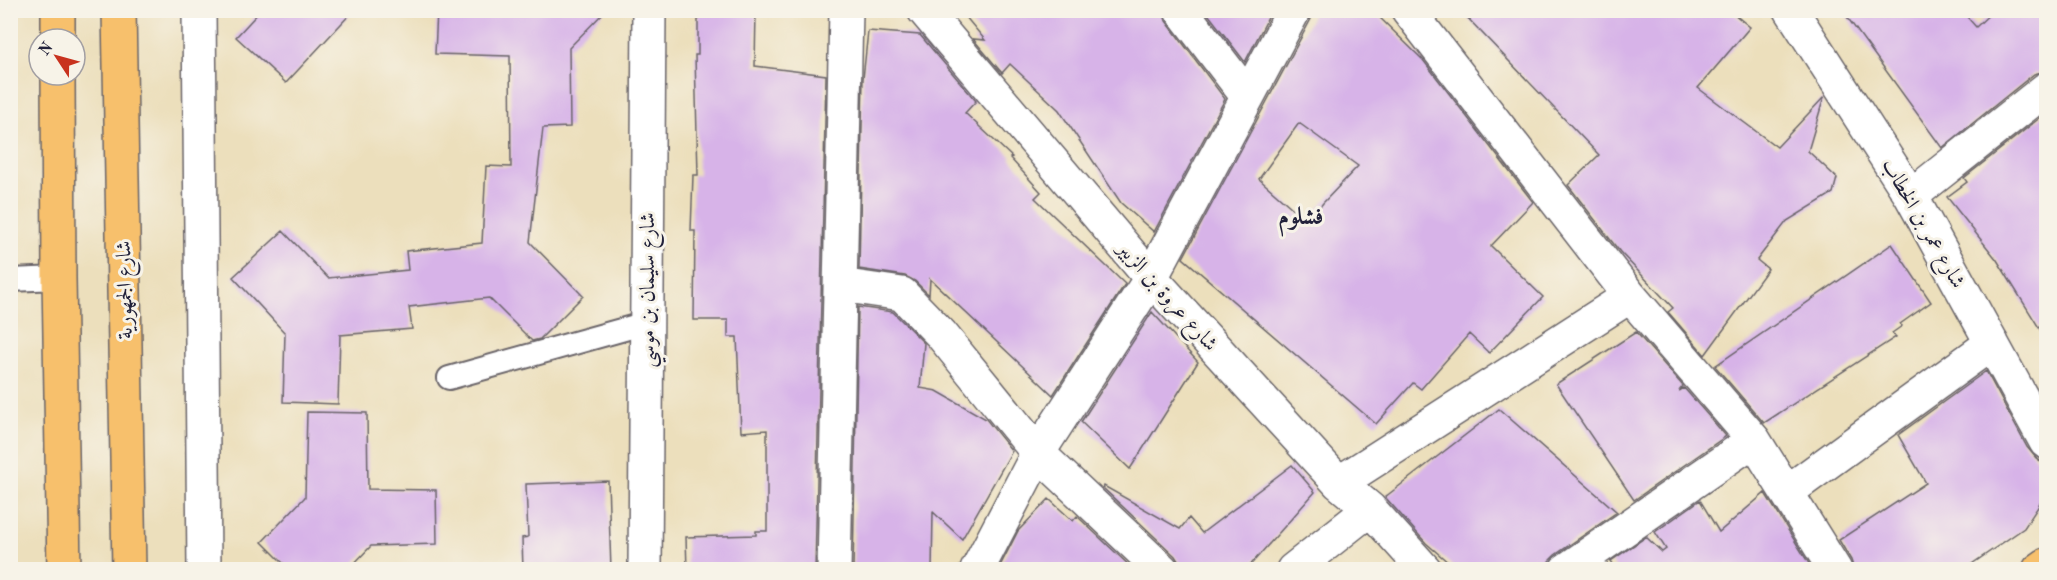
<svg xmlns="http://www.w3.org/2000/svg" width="2057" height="580" font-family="'Old Standard TT',Amiri,serif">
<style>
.building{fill:#d7b3e8;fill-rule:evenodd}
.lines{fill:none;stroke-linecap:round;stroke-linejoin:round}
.lane-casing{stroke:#696468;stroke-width:26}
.street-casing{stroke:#696468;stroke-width:36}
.primary-casing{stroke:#696468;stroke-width:36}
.lane{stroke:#fff;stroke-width:22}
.street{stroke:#fff;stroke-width:33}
.primary{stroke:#f7c06c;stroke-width:33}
.labels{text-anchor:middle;stroke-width:6;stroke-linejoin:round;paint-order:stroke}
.street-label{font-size:21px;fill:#22223b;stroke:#f7f3e8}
.quarter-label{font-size:24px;font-weight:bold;fill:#22223b;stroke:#f7f3e8}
</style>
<rect width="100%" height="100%" fill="#f7f3e8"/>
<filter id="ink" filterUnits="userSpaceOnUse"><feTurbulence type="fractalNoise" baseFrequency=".0167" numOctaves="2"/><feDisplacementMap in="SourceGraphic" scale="12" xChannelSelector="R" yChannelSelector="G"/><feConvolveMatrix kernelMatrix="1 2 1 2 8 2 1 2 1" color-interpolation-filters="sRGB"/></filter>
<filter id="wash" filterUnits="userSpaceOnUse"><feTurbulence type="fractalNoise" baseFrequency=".008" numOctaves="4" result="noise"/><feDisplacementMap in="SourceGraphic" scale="24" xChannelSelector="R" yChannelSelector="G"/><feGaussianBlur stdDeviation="1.35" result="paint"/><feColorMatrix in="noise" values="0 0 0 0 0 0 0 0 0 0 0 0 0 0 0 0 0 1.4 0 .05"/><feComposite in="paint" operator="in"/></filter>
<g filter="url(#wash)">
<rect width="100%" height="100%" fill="#ecdfbc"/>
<g id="blocks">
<path class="building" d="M261 10H354L286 83 236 37Z
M437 10H606L569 48 570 127 543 128 530 242 583 296 540 339 532 341 489 298 409 307 412 329 340 335 338 404 283 402 285 333 233 277 283 231 328 278 408 270 406 251 482 243 486 166 511 167 510 56 435 54Z
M698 10H756L755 66 826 75 815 570H687L686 537 756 535V531H767V430L741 432 737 337H728V320H694L695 231H691L693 175H698L695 55H698Z
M960 10H1163L1166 21 1225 99 1154 232 1121 203 1059 110 1010 64 1002 73 973 39 985 40Z
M1205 10H1272L1245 62Z
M1313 10H1372L1423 60 1533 202 1491 246 1543 297 1489 353 1469 334 1421 389 1413 383 1376 424 1183 258 1311 19ZM1299 123 1358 166 1323 203 1308 222 1259 179Z
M1460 10H1729L1750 27 1698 88 1777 147 1824 97 1808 151 1837 178 1833 193 1787 221 1757 260 1768 269 1705 355 1668 312 1673 308 1620 252 1568 185 1599 155Z
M1842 10H1961L1976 27 1994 10H2046V71L2034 74 1942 148Z
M868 31 920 35 976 101 965 113 1012 157 1010 158 1041 192 1035 198 1125 284 1053 395 930 279 929 295 915 281 905 276 859 269 863 79Z
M2046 113V339L1997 260 1947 197 1967 182 1964 178Z
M1892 244 1931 302 1900 324 1902 326 1892 333 1896 337 1764 423 1715 366Z
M858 307 893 312 924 343 920 388 937 391 986 419 1012 451 962 539 933 512 932 570H853Z
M1152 312 1198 362 1130 469 1081 422Z
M1636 332 1683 386 1679 391 1684 388 1726 436 1634 500 1556 384Z
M1986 371 2027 447 2036 458 2046 465V488L2038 507 2024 528 1963 570H1854L1851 560 1839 540 1926 483 1898 435Z
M1499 409 1617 512 1555 555 1549 561 1548 570H1457L1426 543 1385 497Z
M307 412 367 413 368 489 436 490 437 544 371 546 348 570H290L262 542 305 497Z
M1292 465 1315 492 1246 570H1180V564L1175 556 1103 488 1104 486 1180 529 1189 518 1202 533Z
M608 481 611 570H523L522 538 528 537 526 484Z
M1765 493 1813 570H1617L1611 561 1646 537 1662 552 1666 549 1655 532 1700 500 1719 532Z
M1049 499 1073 521 1077 516 1134 570H998L1018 531Z"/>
</g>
</g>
<g filter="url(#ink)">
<use href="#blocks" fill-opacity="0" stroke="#696468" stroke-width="1.5"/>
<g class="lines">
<defs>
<path id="lane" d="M10 280 59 278
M449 378 646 323"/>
<path id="street" d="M199 10 204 570
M924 10 1151 278 1339 483 1370 509 1425 570
M1181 10 1247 96
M1408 10 1630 296 1754 440 1835 570
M1791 10 1911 196 2046 442
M1911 196 2046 89
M840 285 902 294 941 334 1038 453 1162 570
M1339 483 1630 296
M1787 492 1992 343
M645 570 649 10
M834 570 846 10
M977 570 1038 453 1151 278 1294 10
M1293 570 1370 509
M1566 570 1754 440"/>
<path id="primary" d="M58 10V39
M119 10 129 570
M58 75 59 278 64 570
M2039 570 2046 565"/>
</defs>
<use href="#lane" class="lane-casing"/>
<use href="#street" class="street-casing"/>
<use href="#primary" class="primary-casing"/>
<use href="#lane" class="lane"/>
<use href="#street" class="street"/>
<use href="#primary" class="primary"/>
</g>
</g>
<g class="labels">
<g class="street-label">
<text transform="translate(1924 223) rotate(60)" y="7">شارع عمر بن الخطاب</text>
<text transform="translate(124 290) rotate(-91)" y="7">شارع الجمهورية</text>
<text transform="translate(647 290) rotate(-90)" y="7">شارع سليمان بن موسي</text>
<text transform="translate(1168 296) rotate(48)" y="7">شارع عروة بن الزبير</text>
</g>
<g class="quarter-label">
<text x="1301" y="224">فشلوم</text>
</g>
</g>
<rect width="2057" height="580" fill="none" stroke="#f7f3e8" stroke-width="36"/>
<g transform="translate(57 57) rotate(306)"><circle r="28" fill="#f7f3e8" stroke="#a29fa3" stroke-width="1.5"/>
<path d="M0-4.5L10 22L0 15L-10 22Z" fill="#c8321e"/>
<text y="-9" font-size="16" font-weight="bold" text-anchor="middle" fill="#22223b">N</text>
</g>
</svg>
